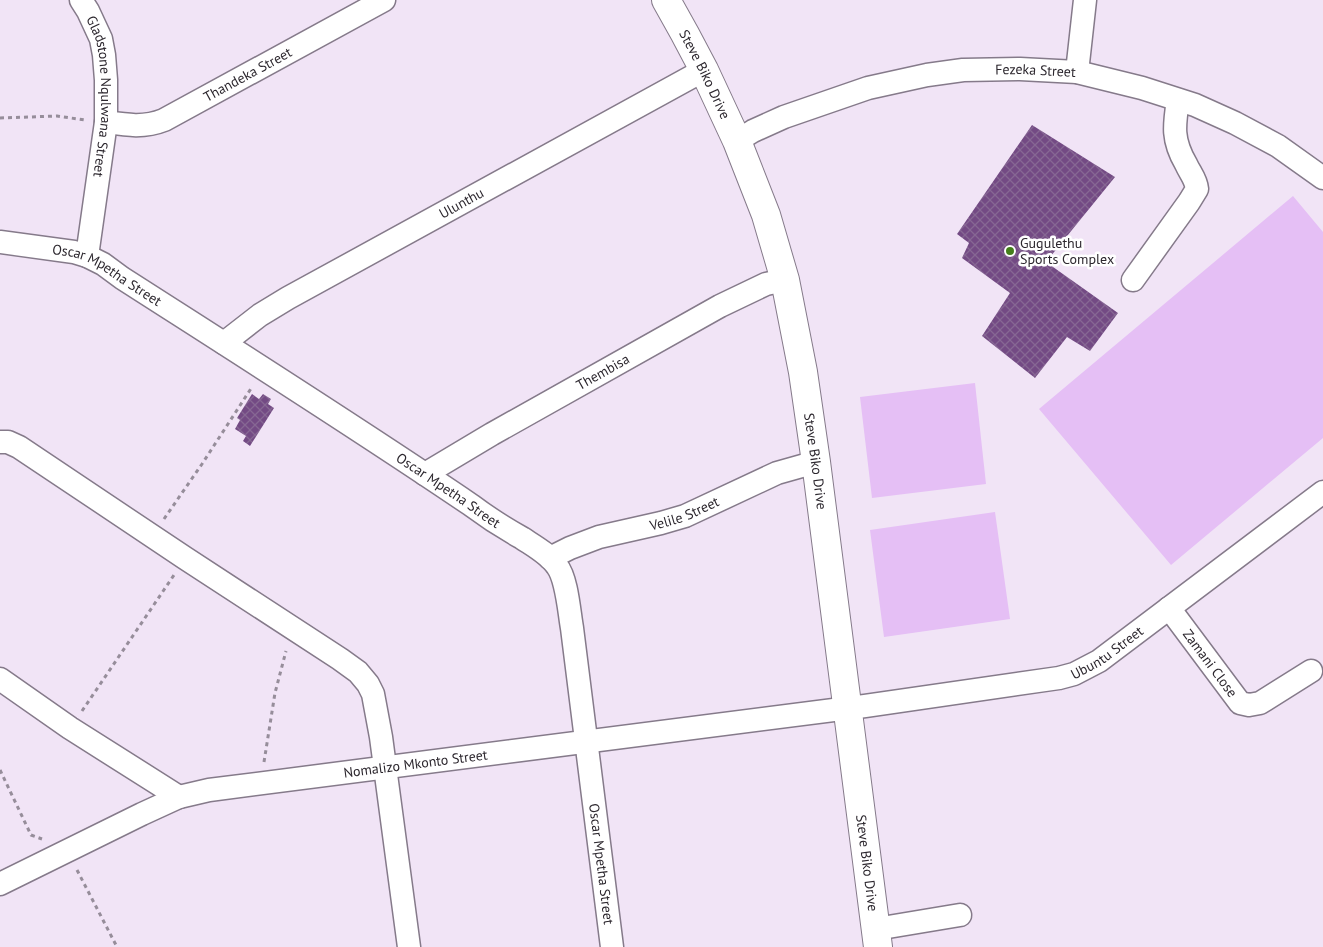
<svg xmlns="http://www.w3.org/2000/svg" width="1323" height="947" font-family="'PT Sans',sans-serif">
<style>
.pitch{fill:#e5bff5}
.building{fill:url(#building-cross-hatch)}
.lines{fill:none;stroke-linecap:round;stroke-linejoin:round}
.minor-casing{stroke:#857a8a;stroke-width:25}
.major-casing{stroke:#857a8a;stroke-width:30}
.path{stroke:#968d9a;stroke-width:3;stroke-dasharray:4 4;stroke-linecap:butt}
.minor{stroke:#fff;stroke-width:22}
.major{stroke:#fff;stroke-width:28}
.poi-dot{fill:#447f1b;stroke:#fff;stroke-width:2}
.labels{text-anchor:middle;stroke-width:5;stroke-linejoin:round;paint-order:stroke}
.street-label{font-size:14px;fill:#2c272e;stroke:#fff}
.poi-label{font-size:14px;fill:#2c272e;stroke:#fff;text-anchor:start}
</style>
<defs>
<pattern id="building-cross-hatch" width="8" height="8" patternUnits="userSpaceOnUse" patternTransform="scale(1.25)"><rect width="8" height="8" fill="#734a84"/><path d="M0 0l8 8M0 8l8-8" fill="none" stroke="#866793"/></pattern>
</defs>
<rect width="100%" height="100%" fill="#f1e4f6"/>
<path class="pitch" d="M1293 196 1323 232V438L1171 565 1039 409Z
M975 383 986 484 872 498 860 397Z
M995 512 1010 619 884 637 870 530Z"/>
<path class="building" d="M1032 125 1115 177 1046 262 1118 313 1090 351 1067 337 1035 378 982 336 1010 293 962 258 969 243 957 234Z
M252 394 259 399 263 394 271 399 268 404 274 408 250 446 243 441 246 436 235 429 240 420 237 418Z"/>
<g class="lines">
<defs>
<g id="minor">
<path id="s1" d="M81 0 88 11 101 39 104 55 106 80V122L87 256"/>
<path d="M1077 72 1085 0"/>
<path id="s2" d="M106 122C126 125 144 128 164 120L384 0"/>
<path id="s3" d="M737 141 753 131 784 117 868 88 927 75 963 70 1020 69 1077 72 1142 88 1195 105 1235 123 1278 146 1323 178"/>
<path id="s4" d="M0 242 74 252 87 256 103 264 122 278C239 353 356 427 471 505 487 517 504 528 522 538 534 546 549 554 557 566 567 579 569 611 572 628L612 947"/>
<path d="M1133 280 1189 202 1197 189C1196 179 1190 173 1186 164 1172 140 1174 126 1178 100"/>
<path id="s5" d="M224 343 260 315 288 298 704 70"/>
<path d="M0 442H8L19 447 185 558 340 659 358 672 368 684 373 694 381 737 409 947"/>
<path id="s6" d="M425 474 492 434 720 306 766 284 785 280"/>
<path id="s7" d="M550 558 570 548 599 537 661 523 685 516 777 473 816 462"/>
<path id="s8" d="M1169 608 1240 703 1249 705 1260 703 1311 671"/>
<path d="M0 679 70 728 179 797"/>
<path id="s9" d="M0 884 142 814 179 797 209 790 865 706 1059 678 1074 674 1099 661 1323 492"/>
<path d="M876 929 960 915"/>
</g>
<g id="major">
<path id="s10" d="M666 0 685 34 704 70 737 141 766 215 785 280 803 372 816 462 878 947"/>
</g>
</defs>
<use href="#minor" class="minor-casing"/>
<use href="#major" class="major-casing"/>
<path class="path" d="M0 118 57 116 85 120
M164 519 202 464 252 387
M82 711 174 575
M264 762 275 693 286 651
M0 770 31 835 42 839
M77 870 117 947"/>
<use href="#minor" class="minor"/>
<use href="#major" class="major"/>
</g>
<circle class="poi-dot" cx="1010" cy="251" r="5"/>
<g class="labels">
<g class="street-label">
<text dy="5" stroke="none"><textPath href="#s3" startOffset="311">Fezeka Street</textPath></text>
<text dy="5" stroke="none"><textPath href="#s2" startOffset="154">Thandeka Street</textPath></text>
<text dy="5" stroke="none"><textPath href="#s10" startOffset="84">Steve Biko Drive</textPath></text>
<text dy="5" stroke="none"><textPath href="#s1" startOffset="101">Gladstone Nqulwana Street</textPath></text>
<text dy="5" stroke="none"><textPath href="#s5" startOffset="276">Ulunthu</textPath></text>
<text dy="5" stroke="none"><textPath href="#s4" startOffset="114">Oscar Mpetha Street</textPath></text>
<text dy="5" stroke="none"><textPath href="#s6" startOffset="205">Thembisa</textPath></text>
<text dy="5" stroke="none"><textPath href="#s10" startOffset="489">Steve Biko Drive</textPath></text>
<text dy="5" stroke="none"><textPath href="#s4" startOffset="519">Oscar Mpetha Street</textPath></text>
<text dy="5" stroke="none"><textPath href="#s7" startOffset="142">Velile Street</textPath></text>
<text dy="5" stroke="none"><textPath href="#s9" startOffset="1142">Ubuntu Street</textPath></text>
<text dy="5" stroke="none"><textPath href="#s8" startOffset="69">Zamani Close</textPath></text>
<text dy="5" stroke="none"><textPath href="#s9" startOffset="438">Nomalizo Mkonto Street</textPath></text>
<text dy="5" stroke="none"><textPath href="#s10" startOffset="894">Steve Biko Drive</textPath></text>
<text dy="5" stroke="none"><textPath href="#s4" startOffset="954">Oscar Mpetha Street</textPath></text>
</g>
<g class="poi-label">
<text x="1020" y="248">Gugulethu<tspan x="1020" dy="16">Sports Complex</tspan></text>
</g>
</g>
</svg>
